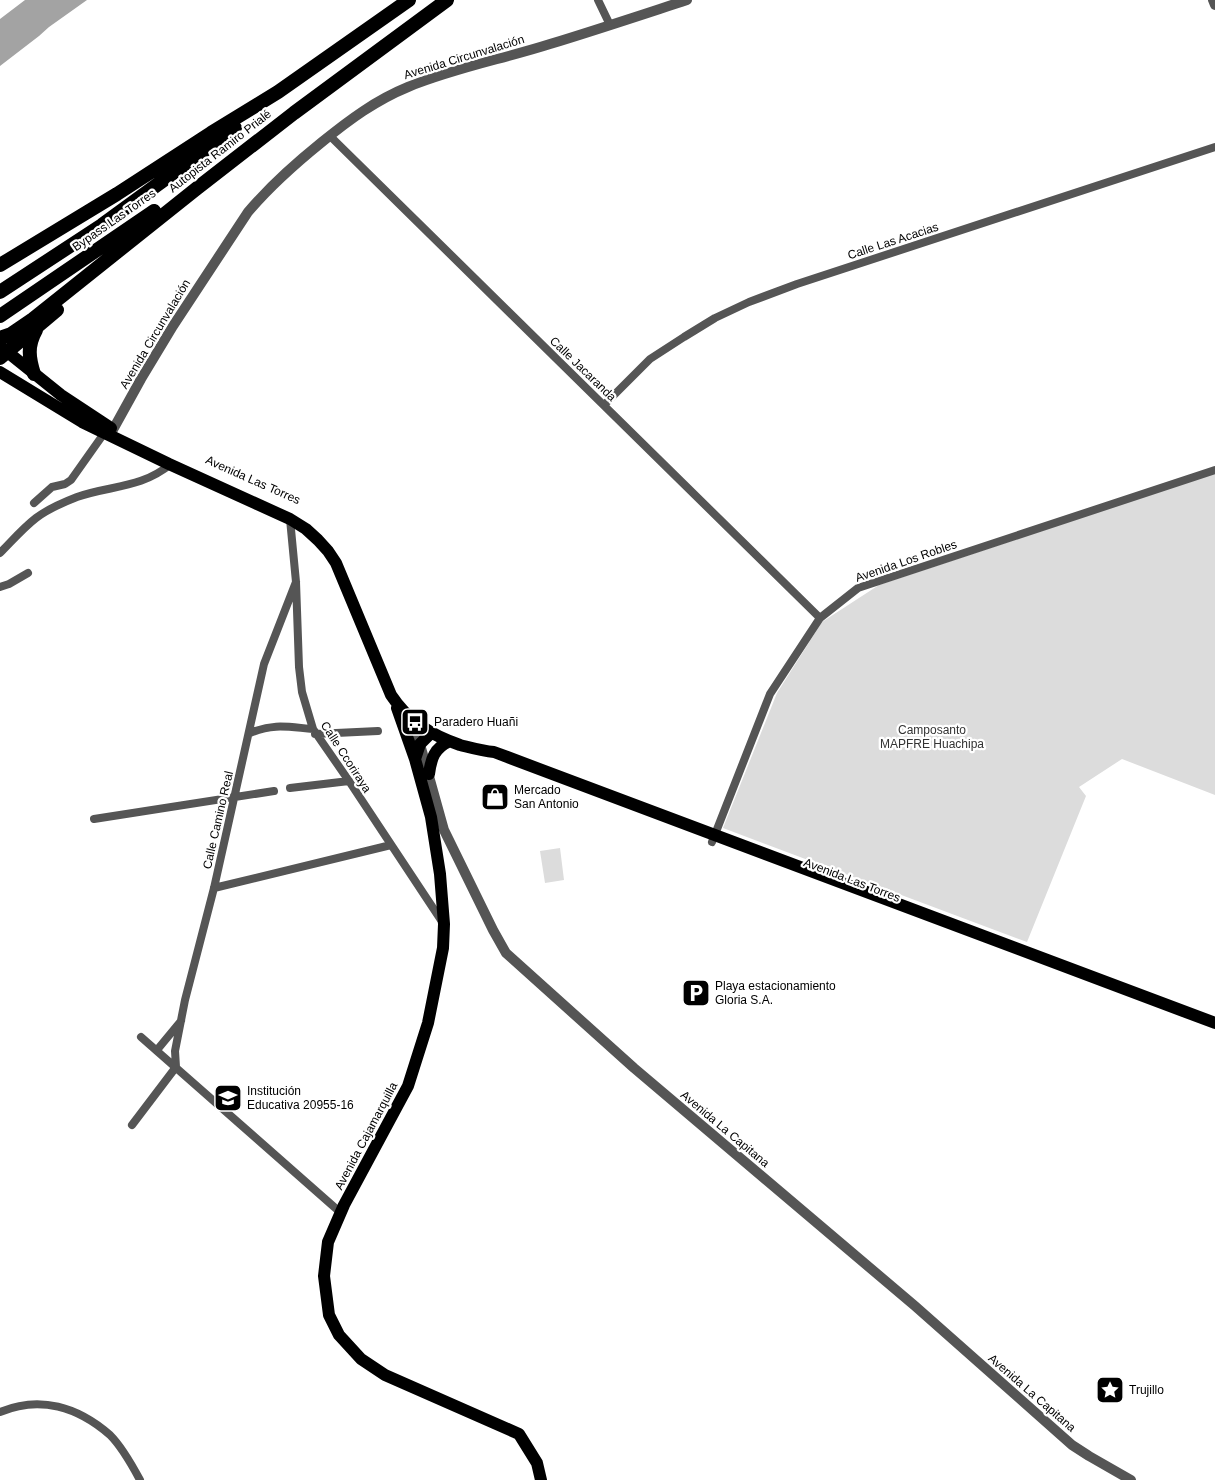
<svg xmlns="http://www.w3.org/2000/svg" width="1215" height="1480" font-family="Helvetica,sans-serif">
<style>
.green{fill:#dcdcdc}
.water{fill:#a3a3a3}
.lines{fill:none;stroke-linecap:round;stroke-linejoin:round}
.minor{stroke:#555;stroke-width:8}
.tertiary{stroke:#555;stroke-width:10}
.primary{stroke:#000;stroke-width:12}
.trunk{stroke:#000;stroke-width:14}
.labels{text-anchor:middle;stroke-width:4.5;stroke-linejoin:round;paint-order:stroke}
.street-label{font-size:12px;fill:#000;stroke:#fff}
.poi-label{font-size:12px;fill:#000;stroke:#fff;text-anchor:start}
.park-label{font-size:12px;fill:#333;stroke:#fff}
</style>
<rect width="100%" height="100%" fill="#fff"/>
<path class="green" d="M1215 473V795L1122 759 1079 787 1086 796 1027 942 723 828 777 693 822 622 879 585Z
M560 848 564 880 545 883 540 851Z"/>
<path class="water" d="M25 0H87L49 27 39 36 0 66V19Z"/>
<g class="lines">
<path class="minor" d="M598 0 610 25
M330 136 820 618
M604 405 650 359 684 337 715 318 749 302 797 284 1215 147
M34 503 52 487 65 484 71 480 105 432
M290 519 296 582 299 667 302 692 313 729 349 781 441 920
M0 553C12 541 23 528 36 518 48 509 64 502 77 497 111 485 140 489 171 464
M0 587 9 584 28 573
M250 733C274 723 288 727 313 729
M315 734 378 731
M290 788 349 781
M94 819 274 791
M712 842 770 694 820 618 858 588 1215 470
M214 888 391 845
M141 1037 341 1213
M157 1050 181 1021
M132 1125 176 1067 175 1051 185 1000 214 888 264 664 296 582
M0 1412C40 1395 78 1407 110 1435 122 1447 132 1465 140 1480"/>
<path class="tertiary" d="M1213 0 1215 5
M110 435 141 379 173 326 248 212C270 186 296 163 322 142 349 120 376 100 408 87 454 68 503 59 550 44 596 30 641 15 687 0
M409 718 418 737 444 830 493 930 506 953 634 1068 915 1306 1072 1445 1089 1456 1131 1480"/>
<path class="primary" d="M0 346 61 395 111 428
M0 372 82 422 169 464 290 519 306 529 318 540 328 551 336 563 391 695C408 721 431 735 460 745 472 748 482 751 494 752L1215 1023
M397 708 415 759 431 817 440 874 444 924 443 948 428 1023 408 1086 344 1205 328 1242 324 1276 329 1315 339 1335 361 1359 385 1375 519 1434 537 1463 541 1480
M415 759 420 744 431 733
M429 774C431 759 434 748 450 741"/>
<path class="trunk" d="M0 265 117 194 211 133 278 92 409 0
M0 292 102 225 235 128
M0 316 154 211
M0 338 11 334 33 319 196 189 294 113 447 0
M0 358 57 310
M34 374C29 358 27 346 36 330"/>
</g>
<defs>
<symbol id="bus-square" viewBox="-11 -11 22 22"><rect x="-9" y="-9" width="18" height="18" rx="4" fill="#000" stroke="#fff"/><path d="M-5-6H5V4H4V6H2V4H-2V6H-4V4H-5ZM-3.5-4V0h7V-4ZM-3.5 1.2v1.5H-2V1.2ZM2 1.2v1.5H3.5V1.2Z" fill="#fff"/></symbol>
<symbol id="shop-square" viewBox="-11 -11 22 22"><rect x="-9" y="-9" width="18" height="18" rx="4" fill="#000" stroke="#fff"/><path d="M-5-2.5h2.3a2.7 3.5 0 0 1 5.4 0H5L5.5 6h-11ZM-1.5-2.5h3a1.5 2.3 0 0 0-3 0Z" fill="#fff"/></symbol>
<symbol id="parking-square" viewBox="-11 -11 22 22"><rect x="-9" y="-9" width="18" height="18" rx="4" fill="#000" stroke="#fff"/><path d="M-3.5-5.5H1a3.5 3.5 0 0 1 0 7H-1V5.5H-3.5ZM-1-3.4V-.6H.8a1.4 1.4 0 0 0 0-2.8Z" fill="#fff"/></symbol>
<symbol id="school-square" viewBox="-11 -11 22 22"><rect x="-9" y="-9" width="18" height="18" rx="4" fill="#000" stroke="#fff"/><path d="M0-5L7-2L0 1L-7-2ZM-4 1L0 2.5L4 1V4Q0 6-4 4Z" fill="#fff"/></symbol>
<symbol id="sight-square" viewBox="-11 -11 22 22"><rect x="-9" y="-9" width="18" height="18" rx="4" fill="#000" stroke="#fff"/><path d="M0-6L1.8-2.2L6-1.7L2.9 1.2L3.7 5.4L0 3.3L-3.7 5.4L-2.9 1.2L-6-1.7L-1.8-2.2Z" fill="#fff"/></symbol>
</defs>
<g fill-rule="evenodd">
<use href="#bus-square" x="399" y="706" width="32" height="32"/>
<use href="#shop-square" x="479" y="781" width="32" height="32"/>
<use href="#parking-square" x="680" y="977" width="32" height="32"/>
<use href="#school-square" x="212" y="1082" width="32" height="32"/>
<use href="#sight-square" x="1094" y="1374" width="32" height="32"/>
</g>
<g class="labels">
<g class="street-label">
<text transform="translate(464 57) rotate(-17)" y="4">Avenida Circunvalación</text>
<text transform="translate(220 151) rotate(-38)" y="4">Autopista Ramiro Prialé</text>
<text transform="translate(114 220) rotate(-35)" y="4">Bypass Las Torres</text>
<text transform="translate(893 241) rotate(-18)" y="4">Calle Las Acacias</text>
<text transform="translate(155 334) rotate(-59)" y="4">Avenida Circunvalación</text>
<text transform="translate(583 369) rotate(44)" y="4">Calle Jacaranda</text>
<text transform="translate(253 480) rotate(24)" y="4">Avenida Las Torres</text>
<text transform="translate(906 561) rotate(-19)" y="4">Avenida Los Robles</text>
<text transform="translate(346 757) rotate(57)" y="4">Calle Ccoriraya</text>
<text transform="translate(218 820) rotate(-77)" y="4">Calle Camino Real</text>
<text transform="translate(852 880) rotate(21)" y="4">Avenida Las Torres</text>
<text transform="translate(725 1129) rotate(40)" y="4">Avenida La Capitana</text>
<text transform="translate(366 1136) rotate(-62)" y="4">Avenida Cajamarquilla</text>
<text transform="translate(1032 1393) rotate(41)" y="4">Avenida La Capitana</text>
</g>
<g class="poi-label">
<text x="434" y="726">Paradero Huañi</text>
<text x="514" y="794">Mercado<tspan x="514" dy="14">San Antonio</tspan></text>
<text x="715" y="990">Playa estacionamiento<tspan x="715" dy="14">Gloria S.A.</tspan></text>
<text x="247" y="1095">Institución<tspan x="247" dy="14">Educativa 20955-16</tspan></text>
<text x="1129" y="1394">Trujillo</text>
</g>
<g class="park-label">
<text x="932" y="734">Camposanto<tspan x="932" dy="14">MAPFRE Huachipa</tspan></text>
</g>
</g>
</svg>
